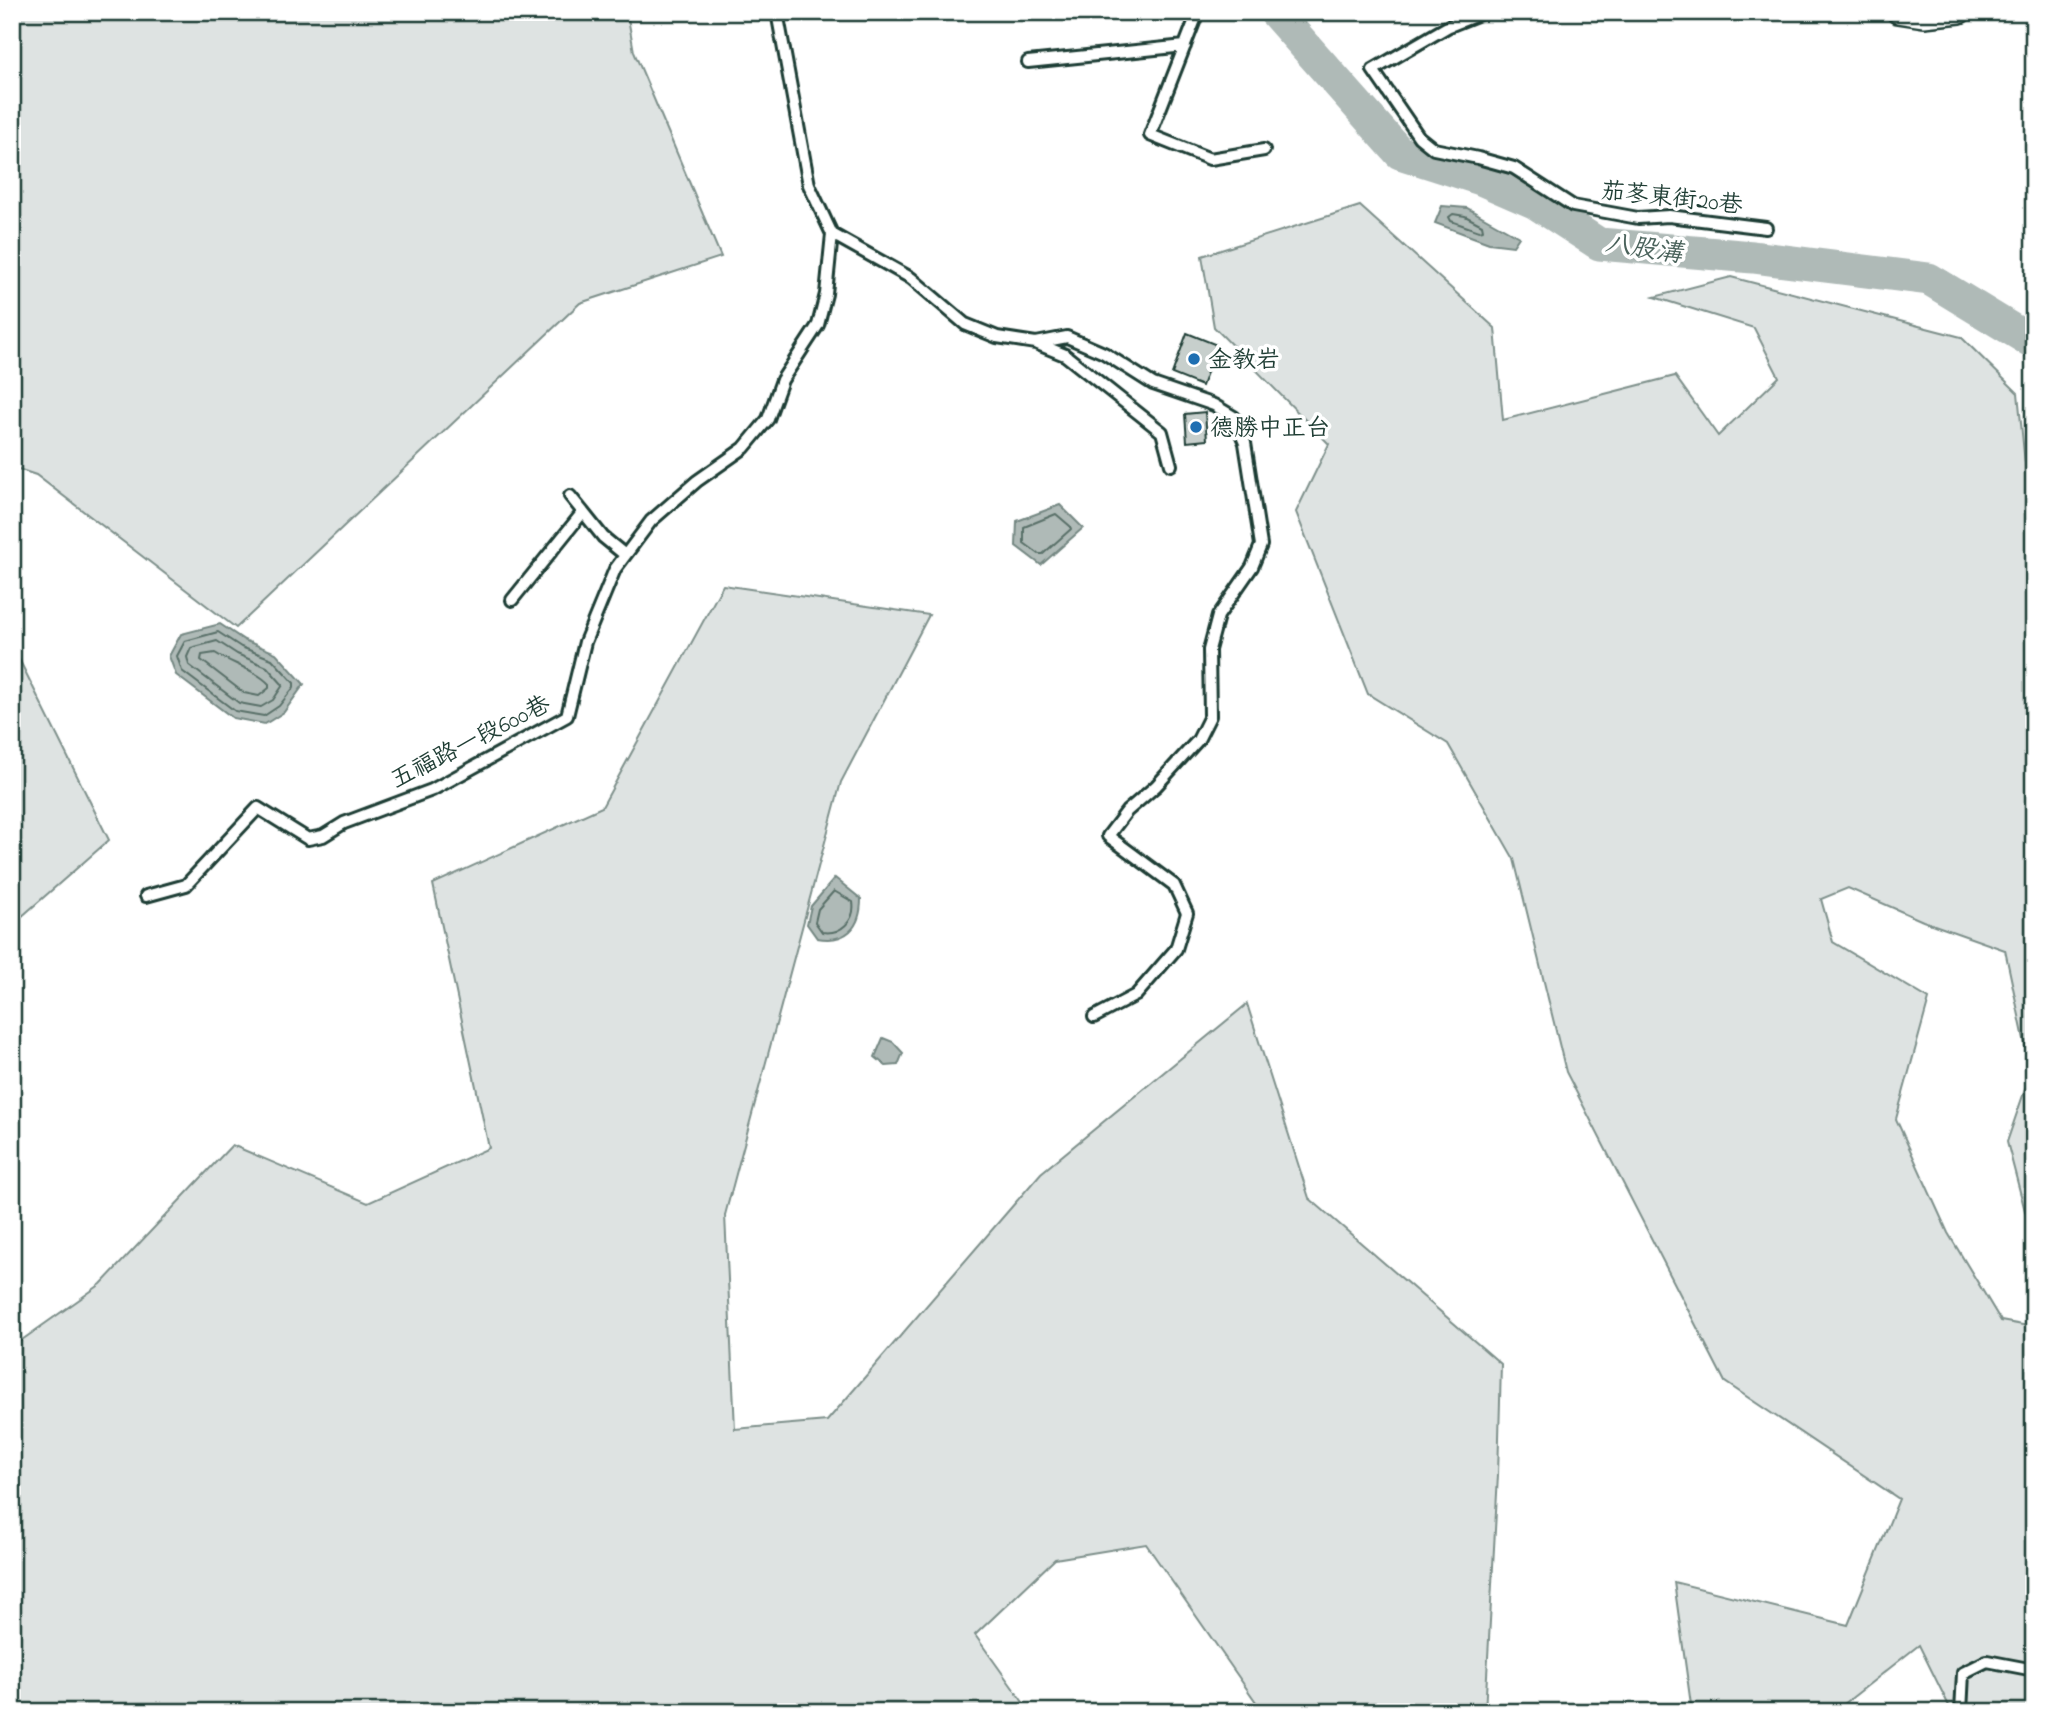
<svg xmlns="http://www.w3.org/2000/svg" width="2046" height="1724" font-family="'Indie Flower','LXGW WenKai TC',sans-serif">
<style>
.green{fill:#dee3e2;stroke:#7e908b;stroke-width:2}
.water{fill:#afbab7;stroke:#758883;stroke-width:2}
.lines{fill:none;stroke-linecap:round;stroke-linejoin:round}
.shore{stroke:#596f68;stroke-width:2}
.river{stroke:#afbab7;stroke-width:33}
.building{fill:#c7cfcc;stroke:#1f3d34;stroke-width:2}
.lane-casing{stroke:#1f3d34;stroke-width:16}
.street-casing{stroke:#1f3d34;stroke-width:26}
.lane{stroke:#fff;stroke-width:10}
.street{stroke:#fff;stroke-width:21}
.poi-dot{fill:#1f6fb2;stroke:#fff;stroke-width:2.5}
.labels{text-anchor:middle;stroke-width:7;stroke-linejoin:round;paint-order:stroke}
.street-label{font-size:24px;fill:#1f3d34;stroke:#fff}
.poi-label{font-size:24px;fill:#1f3d34;stroke:#fff;text-anchor:start}
.water-label{font-size:26px;font-style:italic;fill:#4a625b;stroke:#fff}
</style>
<rect width="100%" height="100%" fill="#fff"/>
<filter id="ink" filterUnits="userSpaceOnUse"><feTurbulence type="fractalNoise" baseFrequency=".0143" numOctaves="2"/><feDisplacementMap in="SourceGraphic" scale="14" xChannelSelector="R" yChannelSelector="G"/><feConvolveMatrix kernelMatrix="1 2 1 2 8 2 1 2 1" color-interpolation-filters="sRGB"/></filter>
<g filter="url(#ink)">
<path class="green" d="M12 12H627L634 52 721 257 580 303 236 628 36 475 12 467Z
M1360 206 1495 328 1503 420 1675 376 1718 436 1779 377 1754 328 1654 297 1731 277 1961 337 2018 393 2027 484 2034 488V1233L2030 1230 2007 1142 2031 1072 2005 950 1923 921 1848 888 1821 899 1833 942 1929 999 1896 1119 1948 1233 2001 1321 2034 1327V1712H1952L1919 1645 1834 1712H1692L1674 1582 1848 1625 1899 1499 1725 1382 1566 1072 1514 859 1448 744 1368 694 1296 512 1329 444 1214 327 1202 256Z
M723 585 929 615 841 782 725 1215 735 1429 827 1421 1041 1173 1247 1004 1309 1198 1501 1364 1498 1475 1485 1712H1263L1146 1544 1055 1559 975 1635 1030 1712H12V1347L101 1284 232 1145 368 1203 489 1148 433 884 602 807Z
M12 645 109 840 12 925Z"/>
<path class="water" d="M1442 206 1467 208 1519 237 1513 246 1489 243 1435 223Z
M1060 505 1083 528 1041 565 1016 546 1017 521Z
M220 624 244 640 276 653 304 684 284 712 265 724 233 718 176 675 169 656 181 634Z
M835 878 861 899C861 928 846 943 817 938L807 924 811 906Z
M883 1038 893 1042 903 1053 898 1065 886 1066 875 1057Z"/>
<g class="lines">
<path class="shore" d="M1453 214 1465 216 1482 225 1483 230 1479 231 1451 221 1449 217Z
M1056 514 1070 526 1071 529 1043 554H1039L1024 543V527Z
M218 632 241 647 272 659 294 683V687L279 706 264 716 235 711 182 671 177 656 185 641Z
M217 641 237 654 267 667 283 685 273 700 261 707 239 703 189 665 187 657 191 648Z
M215 653C232 664 256 670 269 684V688L259 696 244 693 201 660 202 655Z
M834 891 853 902C856 921 840 935 822 932L815 922 818 909Z"/>
<path class="river" d="M1275 12 1400 153 1481 179 1534 202 1599 244 1753 257 1929 279 2034 343"/>
</g>
<path class="building" d="M1187 333 1217 345 1202 386 1172 374Z
M1205 412 1207 440 1187 442 1185 414Z"/>
<g class="lines">
<defs>
<path id="lane" d="M1198 12 1150 135 1210 159 1264 150
M1484 12 1449 26 1373 70 1419 137 1434 149 1478 158 1514 168 1573 206 1638 218 1669 216 1766 228
M1028 62 1185 46
M832 234 911 278 965 324 997 337 1036 343 1067 337 1104 353 1153 384 1214 405 1234 417 1245 443 1261 545 1252 567 1218 616 1209 650 1210 716 1198 740 1156 786 1127 811 1108 836 1174 885 1187 913 1176 949 1136 995 1094 1017
M1038 344 1065 355 1162 432 1171 465
M570 496 583 512
M512 600 583 512 603 537 625 555
M146 896 186 885 258 808 308 839 323 836 344 823 432 790 567 716 585 642 615 569 651 521 697 481 744 448 768 419 782 380 818 325 826 294 832 234 809 185 777 12
M1961 1712 1963 1673 1987 1661 2034 1670"/>
<path id="street" d="M1898 12 1924 16 1960 12"/>
</defs>
<use href="#lane" class="lane-casing"/>
<use href="#street" class="street-casing"/>
<use href="#lane" class="lane"/>
<use href="#street" class="street"/>
</g>
</g>
<g class="poi-dot">
<circle cx="1194" cy="359" r="7"/>
<circle cx="1196" cy="427" r="7"/>
</g>
<g class="labels">
<g class="street-label">
<text transform="translate(1672 197) rotate(6)" y="8">茄苳東街20巷</text>
<text transform="translate(470 741) rotate(-27)" y="8">五福路一段600巷</text>
</g>
<g class="poi-label">
<text x="1208" y="367">金教岩</text>
<text x="1210" y="435">德勝中正台</text>
</g>
<g class="water-label">
<text transform="translate(1644 247) rotate(8)" y="9">八股溝</text>
</g>
</g>
<rect width="2046" height="1724" fill="none" stroke="#fff" stroke-width="42"/>
<rect x="21" y="21" width="2004" height="1682" fill="none" stroke="#1f3d34" stroke-width="2.5" filter="url(#ink)"/>
</svg>
